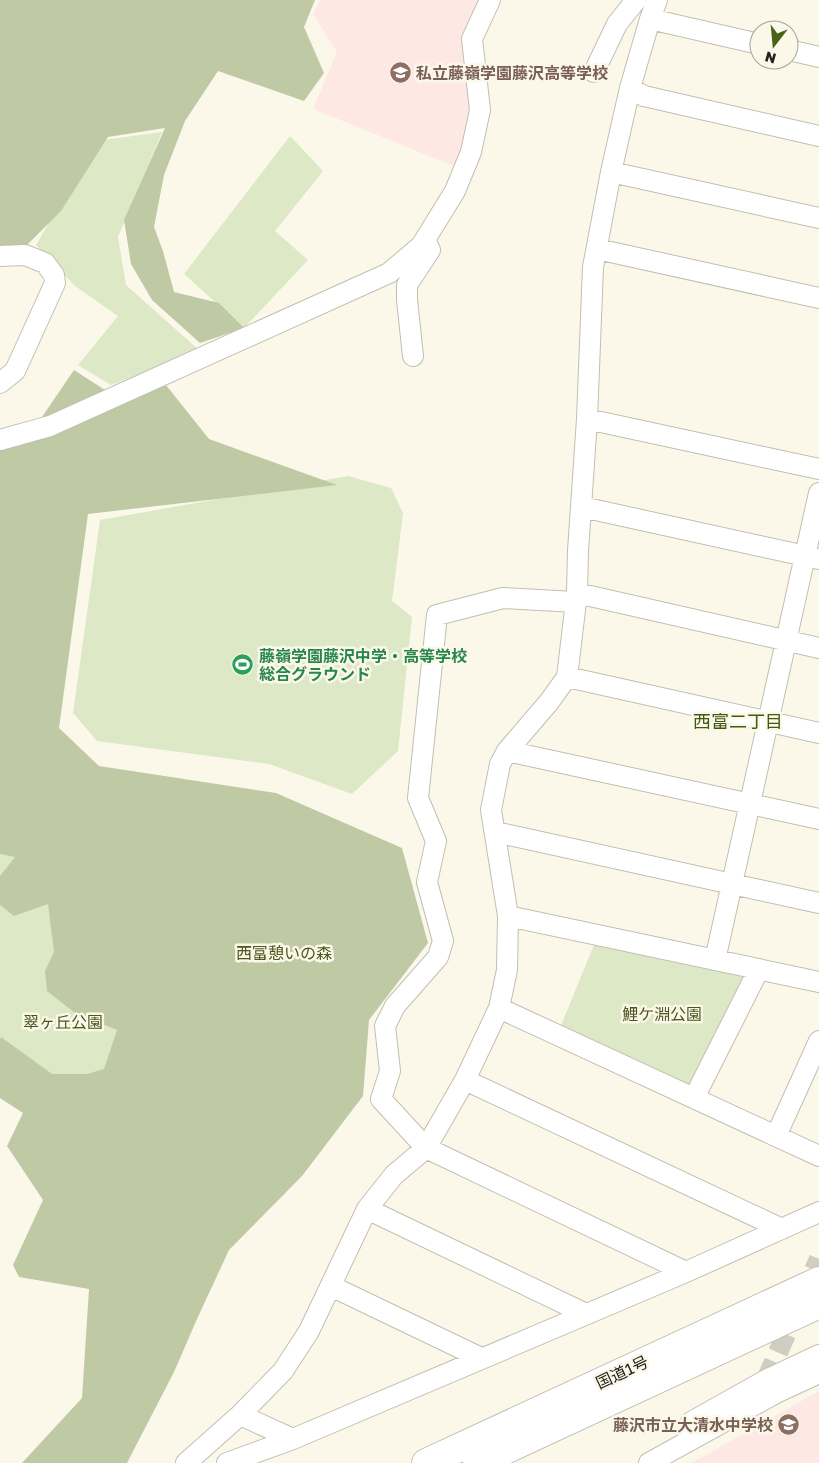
<svg xmlns="http://www.w3.org/2000/svg" width="819" height="1463" font-family="'Golos Text','Noto Sans JP',sans-serif">
<style>
.education{fill:#fee8e4}
.green{fill:#dde8c6}
.forest{fill:#bfcaa4}
.lines{fill:none;stroke-linecap:round;stroke-linejoin:round}
.minor-tunnel{stroke:#d0cdc1;stroke-width:20;stroke-dasharray:20 10;stroke-linecap:butt}
.minor-casing{stroke:#c2bfb2;stroke-width:22}
.trunk-casing{stroke:#c2bfb2;stroke-width:30}
.minor{stroke:#fff;stroke-width:20}
.trunk{stroke:#fff;stroke-width:28}
.labels{text-anchor:middle;stroke-width:5;stroke-linejoin:round;paint-order:stroke}
.education-label{font-size:16px;font-weight:bold;fill:#785e54;stroke:#fbf8ea;text-anchor:start}
.leisure-label{font-size:16px;font-weight:bold;fill:#27864d;stroke:#fbf8ea;text-anchor:start}
.park-label{font-size:16px;fill:#4a571d;stroke:#fbf8ea}
.street-label{font-size:16px;fill:#23221d;stroke:#fbf8ea}
.neighbourhood-label{font-size:18px;fill:#415a14;stroke:#fbf8ea}
</style>
<rect width="100%" height="100%" fill="#fbf8ea"/>
<path class="education" d="M320 0H483L476 93 468 140 454 166 313 109 337 52 313 14Z
M819 1391V1463H691L697 1460Z"/>
<path class="green" d="M162 132 118 237 126 285 200 351 111 385 78 365 118 316 75 286 36 245 96 141Z
M290 136 323 171 275 231 308 260 244 328 184 274Z
M348 476 391 488 403 513 392 601 412 617 398 751 352 794 269 764 97 741 73 713 100 520Z
M0 829 129 1012 103 1075 87 1081 0 1069Z
M596 940 748 974 691 1087 557 1035Z"/>
<path class="forest" d="M0 0H315L304 27 324 73 304 101 218 71 185 121 164 175 154 227 163 251 174 292 219 303 244 328 200 343 152 300 131 264 124 220 165 128 108 137 61 211 21 251 0 250Z
M74 370 105 390 155 384 166 385 209 439 337 485 88 514 59 728 99 766 276 793 402 848 428 943 369 1020 363 1096 302 1176 229 1250 197 1319 174 1372 127 1463H22L82 1398 89 1289 19 1277 13 1265 43 1200 7 1146 23 1113 0 1098V1039L1 1037 52 1074H87L104 1069 117 1030 75 1013 47 991 45 971 54 952 48 904 14 916 0 905V876L15 857 0 854V450L27 439Z"/>
<g class="lines">
<path class="minor-tunnel" d="M766 1380 819 1259"/>
<defs>
<path id="minor" d="M650 19 759 44
M789 50 819 57
M594 72 617 24 636 0
M630 88 644 96 819 136
M611 172 819 218
M597 249 819 298
M0 256 25 255 45 263 54 275 55 283 15 371 0 383
M413 356 407 300V285L430 250 426 241
M587 419 819 469
M0 440 50 426 389 273 421 246 455 191 471 152 480 110 472 39 490 0
M582 507 819 559
M577 593 819 648
M575 602 503 598 437 615 418 798 436 841 427 882 443 941 438 957 395 1006 385 1026 390 1071 381 1099 426 1148 686 1272
M567 677 819 733
M507 751 819 819
M495 832 819 903
M508 916 819 982
M715 960 819 493
M499 1008 819 1156
M465 1080 782 1229
M694 1098 759 969
M776 1136 819 1041
M367 1209 586 1314
M331 1286 481 1358
M240 1415 293 1439
M687 1442 691 1422 766 1380 819 1355
M186 1463 240 1415 283 1371 309 1331 367 1209 394 1175 426 1148 465 1080 499 1008 507 970 508 916 491 810 500 764 507 751 549 702 567 677 577 593 578 551 587 419 593 267 611 172 630 88 650 19 657 0
M227 1463 293 1439 686 1272 819 1212
M649 1463 776 1393 819 1373"/>
<path id="trunk" d="M426 1463 819 1281
M477 1463 819 1304"/>
</defs>
<use href="#minor" class="minor-casing"/>
<use href="#trunk" class="trunk-casing"/>
<use href="#minor" class="minor"/>
<use href="#trunk" class="trunk"/>
</g>
<defs>
<symbol id="school-disc" viewBox="-11 -11 22 22"><circle r="9.5" fill="#8d6e63" stroke="#fbf8ea"/><path d="M0-5L7-2L0 1L-7-2ZM-4 1L0 2.5L4 1V4Q0 6-4 4Z" fill="#fff"/></symbol>
<symbol id="stadium-disc" viewBox="-11 -11 22 22"><circle r="9.5" fill="#2e9e5b" stroke="#fbf8ea"/><path d="M0-5a6.5 5 0 1 0 0 10a6.5 5 0 1 0 0-10ZM-3.5-1.8h7v3.6h-7Z" fill="#fff"/></symbol>
</defs>
<g fill-rule="evenodd">
<use href="#school-disc" x="388" y="60" width="25" height="25"/>
<use href="#stadium-disc" x="230" y="652" width="25" height="25"/>
<use href="#school-disc" x="776" y="1412" width="25" height="25"/>
</g>
<g class="labels">
<g class="education-label">
<text x="416" y="79">私立藤嶺学園藤沢高等学校</text>
<text x="773" y="1431" text-anchor="end">藤沢市立大清水中学校</text>
</g>
<g class="leisure-label">
<text x="259" y="662">藤嶺学園藤沢中学・高等学校<tspan x="259" dy="18">総合グラウンド</tspan></text>
</g>
<g class="park-label">
<text x="284" y="959">西富憩いの森</text>
<text x="662" y="1020">鯉ケ淵公園</text>
<text x="63" y="1028">翠ヶ丘公園</text>
</g>
<g class="street-label">
<text transform="translate(622 1372) rotate(-25)" y="6">国道1号</text>
</g>
<g class="neighbourhood-label">
<text x="738" y="728">西富二丁目</text>
</g>
</g>
<g transform="translate(774 45) rotate(196)"><circle r="24" fill="#fbf8ea" stroke="#a5a298"/>
<path d="M0-4L9 19L0 12L-9 19Z" fill="#476315"/>
<text y="-8" font-size="14" font-weight="bold" text-anchor="middle" fill="#23221d">N</text>
</g>
</svg>
